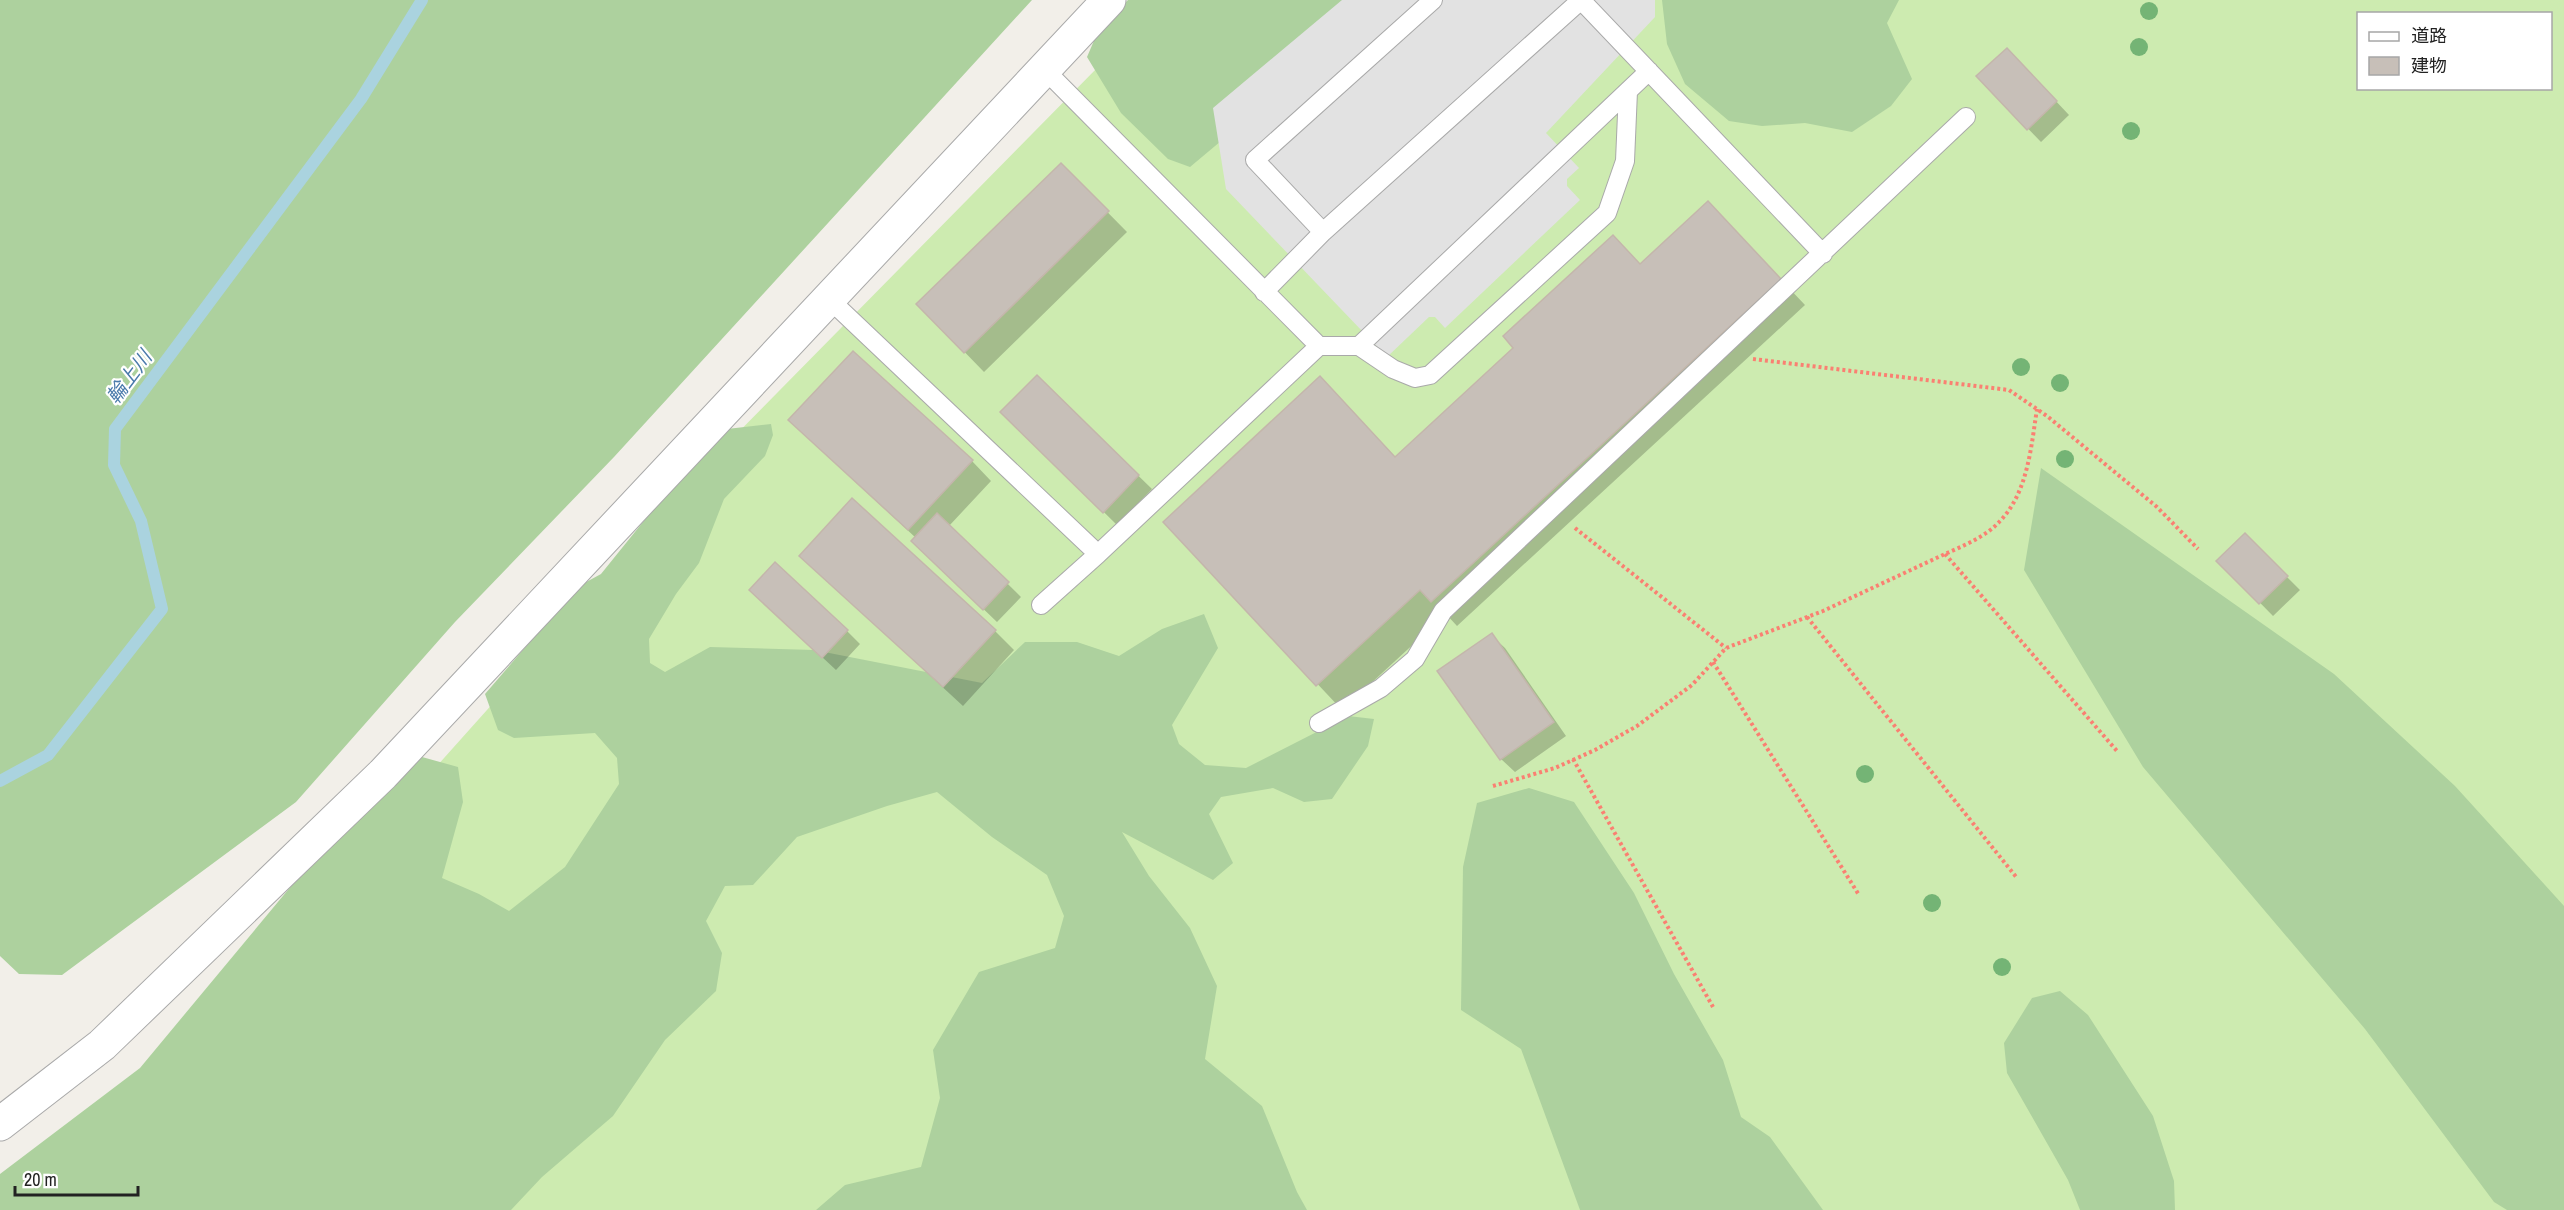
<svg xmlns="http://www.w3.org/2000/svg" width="2564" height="1210" font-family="'Archivo Narrow','Noto Sans JP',sans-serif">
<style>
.grass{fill:#cdebb0;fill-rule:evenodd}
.forest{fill:#add19e}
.parking{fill:#e2e2e2}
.shadow{fill:#0003}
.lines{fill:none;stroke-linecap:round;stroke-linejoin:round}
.stream{stroke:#aad3df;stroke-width:12}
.building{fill:#c7bfb8;stroke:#c4b6ab;stroke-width:1.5}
.service-casing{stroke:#a9a9a9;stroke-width:20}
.tertiary-casing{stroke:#a9a9a9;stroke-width:35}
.path{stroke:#fa8072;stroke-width:4;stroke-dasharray:3 3;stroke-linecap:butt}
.service{stroke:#fff;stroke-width:18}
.tertiary{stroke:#fff;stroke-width:33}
.tree{fill:#74b475}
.labels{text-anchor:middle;stroke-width:4.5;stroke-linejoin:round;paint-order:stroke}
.water-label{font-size:20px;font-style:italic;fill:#4a7aab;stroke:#fff}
</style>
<rect width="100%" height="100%" fill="#f2efe9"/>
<path class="grass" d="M1164 0H2564V1210H0L148 1089 707 464ZM2358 14H2550V88H2358Z"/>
<path class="forest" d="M0 0H1032L614 457 455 622 296 802 62 975 19 974 0 956Z
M1128 0H1350L1277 94 1190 167 1168 159 1121 113 1087 57 1099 29Z
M1662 0H1899L1887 23 1912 79 1891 106 1852 132 1805 123 1762 126 1729 121 1685 84 1667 44Z
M771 424 773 435 765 456 724 499 699 563 676 594 649 639 650 663 665 672 710 647 814 650 982 683 1025 642H1077L1119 656 1162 629 1204 614 1218 648 1172 725 1179 744 1205 765 1246 768 1348 716 1374 719 1368 746 1332 799 1304 802 1273 788 1221 797 1209 814 1233 863 1213 880 1122 832 1149 876 1190 928 1217 986 1205 1059 1262 1106 1297 1192 1307 1210H816L845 1185 921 1167 940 1098 933 1050 979 972 1055 948 1064 916 1047 875 992 837 937 792 887 806 797 837 753 885 725 886 706 921 722 953 716 991 665 1040 613 1116 542 1177 511 1210H0V1174L140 1068 307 867 384 787 422 757 458 767 463 802 442 878 479 894 509 911 565 867 619 784 617 758 595 733 514 738 498 730 485 694 577 587 601 574 668 491 727 429Z
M2041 468 2334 674 2455 786 2564 906V1210H2507L2494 1202 2365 1029 2143 767 2024 570Z
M1529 788 1574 802 1634 893 1674 974 1723 1060 1741 1117 1770 1137 1823 1210H1580L1521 1049 1461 1010 1463 867 1477 803Z
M2060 991 2088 1015 2153 1116 2174 1181 2175 1210H2080L2068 1180 2007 1073 2004 1043 2032 998Z"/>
<path class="parking" d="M1342 0H1655V17L1546 133 1579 168 1567 179V186L1580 200 1445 328 1435 317H1429L1387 357 1226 189 1213 108Z"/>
<path class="shadow" d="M2020 63 2069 115 2041 142 1978 77Z
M1061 165 1127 232 984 372 918 304Z
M1708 203 1805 305 1457 626 1446 614 1342 710 1165 522 1345 403 1396 458 1641 265Z
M1037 377 1152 489 1117 525 1002 412Z
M810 440 972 461 991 481 949 526 1021 597 997 622 926 554 916 538Z
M2245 535 2300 590 2273 616 2219 561Z
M821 575 995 631 1014 650 963 706Z
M764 603 847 631 860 644 836 670Z
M1491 635 1505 648 1566 736 1515 772 1501 759 1439 672Z"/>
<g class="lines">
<path class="stream" d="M0 781 48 755 162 609 141 521 114 465 115 429 361 99 422 0"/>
</g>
<path class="building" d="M2007 48 2057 101 2027 130 1976 76Z
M1061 163 1109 211 964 353 916 304Z
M1708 201 1781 279 1431 602 1420 590 1316 686 1163 522 1320 376 1395 457 1513 348 1503 336 1613 235 1640 264Z
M853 351 973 460 908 530 788 420Z
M1037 375 1139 475 1103 513 1000 412Z
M852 498 996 630 943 687 799 556Z
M937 513 1009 582 983 610 911 541Z
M2245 533 2288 576 2259 604 2216 561Z
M775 562 848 630 822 658 749 590Z
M1492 633 1554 722 1500 760 1437 671Z"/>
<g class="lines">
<defs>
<path id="service" d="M1433 0 1255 160 1323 232 1581 0 1823 254
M1044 69 1319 346H1359L1649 71
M1264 292 1323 232
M828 298 1098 554
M1359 346 1393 369 1415 378 1430 375 1607 213 1625 161 1628 91
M1041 605 1098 554 1319 346
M1319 723 1381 688 1415 659 1443 611 1966 117"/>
<path id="tertiary" d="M0 1124 102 1045 383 774 1109 0"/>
</defs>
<use href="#service" class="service-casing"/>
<use href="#tertiary" class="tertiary-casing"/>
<path class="path" d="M1753 359 2009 390 2047 416 2157 507 2198 549
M1575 528 1726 648
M1945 554 2117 751
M1807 617 2017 878
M1713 662 1859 895
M1573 759 1713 1007
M1493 786 1555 768 1595 750 1637 726 1692 685 1726 648 1823 611 1945 554C1963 546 1987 536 2000 521 2028 492 2031 447 2037 409"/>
<use href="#service" class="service"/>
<use href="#tertiary" class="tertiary"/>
</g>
<g class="tree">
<circle cx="2149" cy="11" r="9"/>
<circle cx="2139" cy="47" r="9"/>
<circle cx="2131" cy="131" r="9"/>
<circle cx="2021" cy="367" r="9"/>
<circle cx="2060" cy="383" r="9"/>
<circle cx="2065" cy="459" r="9"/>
<circle cx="1865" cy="774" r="9"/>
<circle cx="1932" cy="903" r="9"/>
<circle cx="2002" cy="967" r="9"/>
</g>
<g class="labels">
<g class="water-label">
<text transform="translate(129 377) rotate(-53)" y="7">輪上川</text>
</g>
</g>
<rect x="2357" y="12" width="195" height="78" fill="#ffffff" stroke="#a7a7a7" stroke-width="1.5"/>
<rect x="2369" y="32" width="30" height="9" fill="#ffffff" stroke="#a7a7a7" stroke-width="1.5"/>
<text x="2411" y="42" font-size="18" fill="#222222">道路</text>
<rect x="2369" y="57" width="30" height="18" fill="#c7bfb8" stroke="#a7a7a7" stroke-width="1.5"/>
<text x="2411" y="72" font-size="18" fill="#222222">建物</text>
<path d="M15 1186v9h123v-9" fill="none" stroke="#222222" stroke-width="3"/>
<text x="24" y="1186" font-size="18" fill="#222222" stroke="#ffffff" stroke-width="4.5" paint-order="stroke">20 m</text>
</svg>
